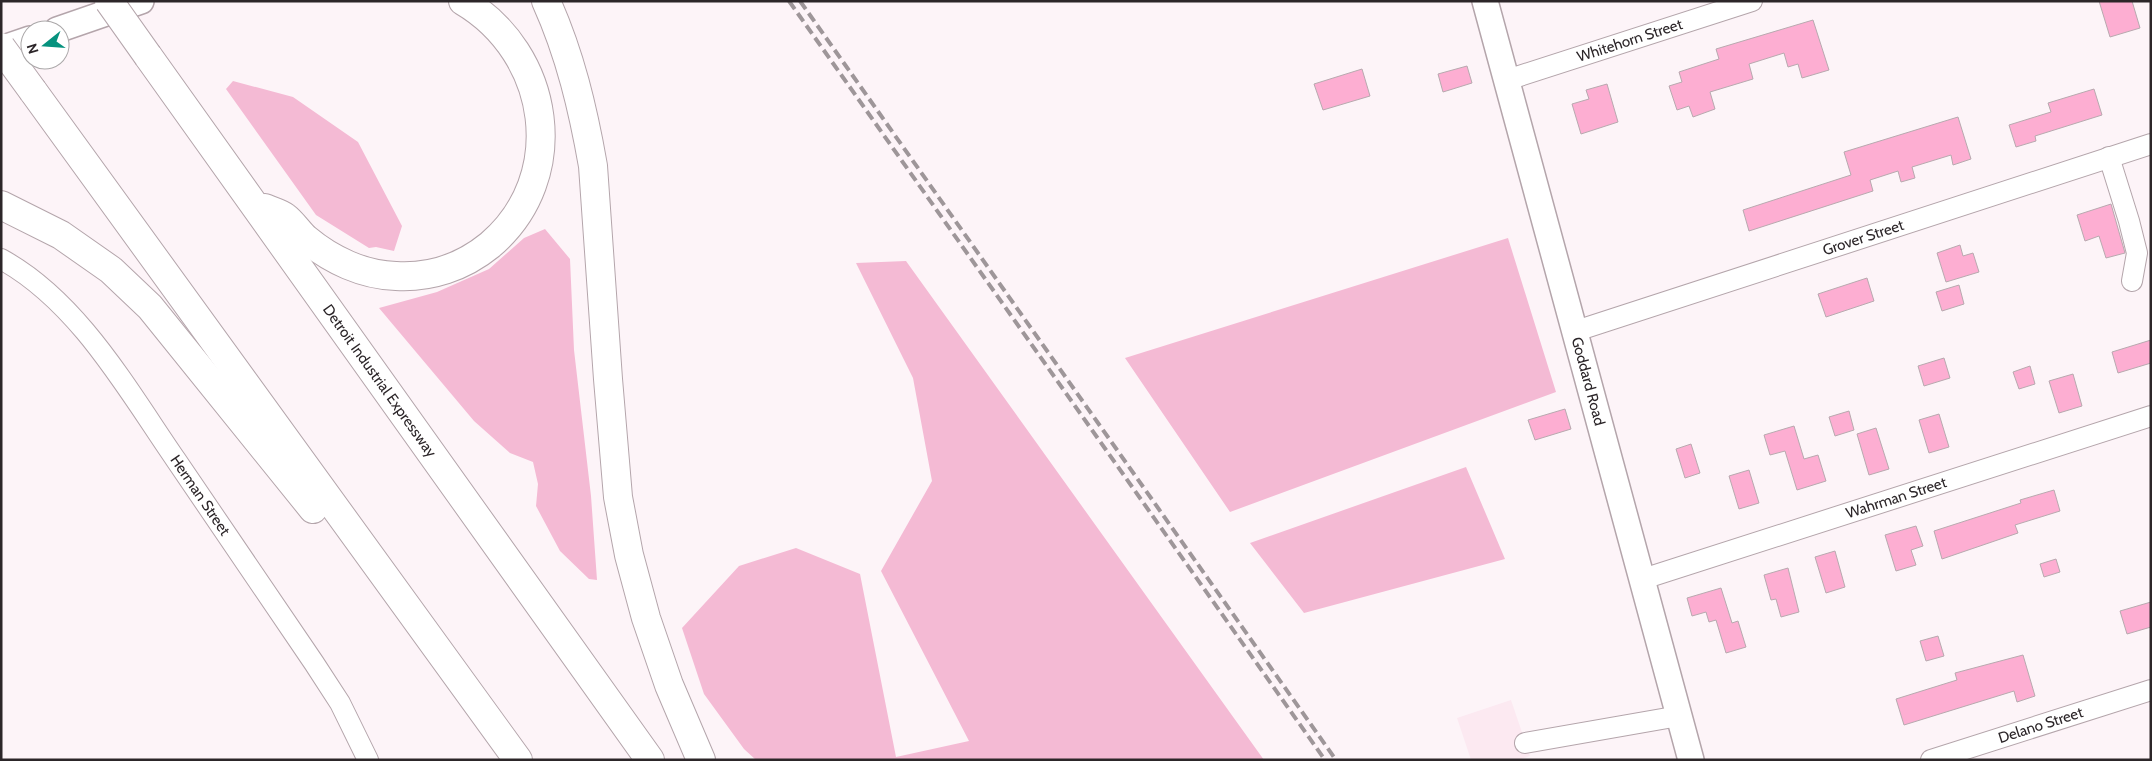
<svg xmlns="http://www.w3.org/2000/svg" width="2152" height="761" font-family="Cabin,sans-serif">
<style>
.built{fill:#fce9f1}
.green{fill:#f4bad4}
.building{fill:#fdaed2;stroke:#b8a9af}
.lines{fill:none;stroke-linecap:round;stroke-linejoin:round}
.minor-casing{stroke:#b4a5ab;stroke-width:22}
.major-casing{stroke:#b4a5ab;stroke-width:28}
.highway-casing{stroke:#b4a5ab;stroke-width:30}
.minor{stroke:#fff;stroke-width:20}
.major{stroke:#fff;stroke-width:25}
.highway{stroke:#fff;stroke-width:28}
.rail{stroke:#9e9699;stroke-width:4;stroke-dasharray:10 5;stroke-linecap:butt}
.highway-bridge-casing{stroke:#b4a5ab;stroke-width:30;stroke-linecap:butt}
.highway-bridge{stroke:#fff;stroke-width:28}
.labels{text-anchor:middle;stroke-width:5;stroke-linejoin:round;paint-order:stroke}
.street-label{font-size:15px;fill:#2c2629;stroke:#fff}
</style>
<rect width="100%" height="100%" fill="#fdf4f8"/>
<path class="built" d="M1511 700 1530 756 1518 760H1471L1457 718Z"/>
<path class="green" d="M233 81 293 97 358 142 402 226 394 251 376 247 369 248 316 215 226 89Z
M545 229 570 259 574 350 591 496 597 580 589 579 560 551 536 506 538 484 533 462 510 453 474 421 379 308 437 292 489 269 524 238Z
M1508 238 1556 392 1230 512 1125 358Z
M906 261 1264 760H756L744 749 704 694 682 628 739 566 796 548 860 574 896 757 969 741 881 571 932 481 913 378 856 263Z
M1466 467 1505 559 1304 613 1250 543Z"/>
<path class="building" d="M2099 1H2132L2140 28 2110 37Z
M1813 20 1829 70 1802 78 1798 64 1788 67 1784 53 1749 64 1753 79 1710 92 1715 109 1693 117 1689 106 1677 110 1669 86 1682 82 1679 72 1719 59 1716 49Z
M1467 66 1472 83 1443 92 1438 74Z
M1362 69 1370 96 1323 110 1314 84Z
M1607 84 1618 122 1581 134 1572 104 1589 99 1586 90Z
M2094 89 2102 115 2035 136 2036 141 2016 147 2009 125 2051 112 2048 103Z
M1958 117 1971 159 1953 165 1951 155 1912 167 1915 178 1901 182 1898 171 1870 180 1873 191 1749 231 1743 210 1851 175 1844 152Z
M2111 204 2125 253 2106 258 2099 236 2085 241 2077 215Z
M1960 245 1963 256 1973 253 1979 272 1946 282 1937 253Z
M1867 278 1874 301 1826 317 1818 294Z
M1959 285 1964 304 1942 311 1936 292Z
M2151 340V363L2118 373 2112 352Z
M1944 358 1950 378 1924 386 1918 366Z
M2030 366 2035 384 2019 389 2013 372Z
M2073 374 2082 406 2059 413 2049 381Z
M1565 409 1571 429 1535 440 1528 420Z
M1849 411 1854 430 1835 436 1829 417Z
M1939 414 1949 447 1929 453 1919 420Z
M1794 426 1804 459 1818 455 1826 481 1797 490 1785 451 1770 455 1764 435Z
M1876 428 1889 469 1869 475 1857 434Z
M1691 444 1700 473 1685 478 1676 449Z
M1749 470 1759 503 1739 509 1729 476Z
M2054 490 2060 511 2015 525 2018 533 1942 559 1934 531 2021 503 2020 500Z
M1916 526 1923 546 1911 550 1916 565 1896 571 1885 535Z
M1835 551 1845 587 1826 593 1815 557Z
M2056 559 2060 572 2044 577 2040 564Z
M1788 568 1799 612 1781 617 1776 599 1771 600 1764 575Z
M1721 588 1732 623 1738 621 1746 647 1726 653 1716 620 1709 622 1706 612 1692 616 1687 598Z
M2151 602V627L2127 634 2120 611Z
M1938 636 1944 656 1926 661 1920 641Z
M2023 655 2035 696 2017 702 2014 691 1904 725 1896 699 1957 680 1955 673Z"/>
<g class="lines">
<defs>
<g id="minor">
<path id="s1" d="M1507 80 1752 1"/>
<path d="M2109 157 2129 221 2137 253 2132 281"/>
<path id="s2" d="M1 259C78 301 127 389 176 460 222 527 268 595 314 663L340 703 368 760"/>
<path id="s3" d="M1576 331 2151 144"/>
<path id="s4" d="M1643 579 2151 416"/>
<path d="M1525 743 1679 716"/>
<path id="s5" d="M1931 760 2151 690"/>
</g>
<g id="major">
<path id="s6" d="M1485 1 1691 760"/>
<path d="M57 30 141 1"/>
<path d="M1 49 30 39"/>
</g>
<g id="highway">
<path d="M546 1C570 54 583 109 593 166L608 379 618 497 629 555 646 618 669 685 701 760"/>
<path id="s7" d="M148 56 650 760"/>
<path d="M33 91 518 760"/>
<path d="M1 205 61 235 111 270 150 307 313 509"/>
<path d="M265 208C271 211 280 213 285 217 293 223 299 233 306 239 331 260 363 275 396 276 430 278 463 267 490 245 570 177 551 53 463 1"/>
</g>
</defs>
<use href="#minor" class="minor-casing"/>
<use href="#major" class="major-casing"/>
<use href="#highway" class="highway-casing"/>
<use href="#minor" class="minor"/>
<use href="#major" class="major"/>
<use href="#highway" class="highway"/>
<path class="rail" d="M789 1 1325 760
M800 1 1336 760"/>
<defs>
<path id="highway-bridge" d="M109 1 148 56
M1 47 33 91"/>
</defs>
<use href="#highway-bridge" class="highway-bridge-casing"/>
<use href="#highway-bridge" class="highway-bridge"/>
</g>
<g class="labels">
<g class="street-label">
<text dy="5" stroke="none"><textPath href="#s1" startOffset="129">Whitehorn Street</textPath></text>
<text dy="5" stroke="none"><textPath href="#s3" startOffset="302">Grover Street</textPath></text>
<text dy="5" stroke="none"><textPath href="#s7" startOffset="399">Detroit Industrial Expressway</textPath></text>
<text dy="5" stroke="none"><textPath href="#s6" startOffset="394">Goddard Road</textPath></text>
<text dy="5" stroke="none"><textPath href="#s2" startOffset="312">Herman Street</textPath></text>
<text dy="5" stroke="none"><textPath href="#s4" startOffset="266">Wahrman Street</textPath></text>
<text dy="5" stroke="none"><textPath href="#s5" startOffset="115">Delano Street</textPath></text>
</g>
</g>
<rect width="2152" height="761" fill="none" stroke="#2c2629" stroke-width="5"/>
<g transform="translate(45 45) rotate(253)"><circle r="24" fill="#ffffff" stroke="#aba8a9"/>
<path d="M0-4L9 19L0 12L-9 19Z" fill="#06927e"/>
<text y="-8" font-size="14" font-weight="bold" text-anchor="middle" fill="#2c2629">N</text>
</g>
</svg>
